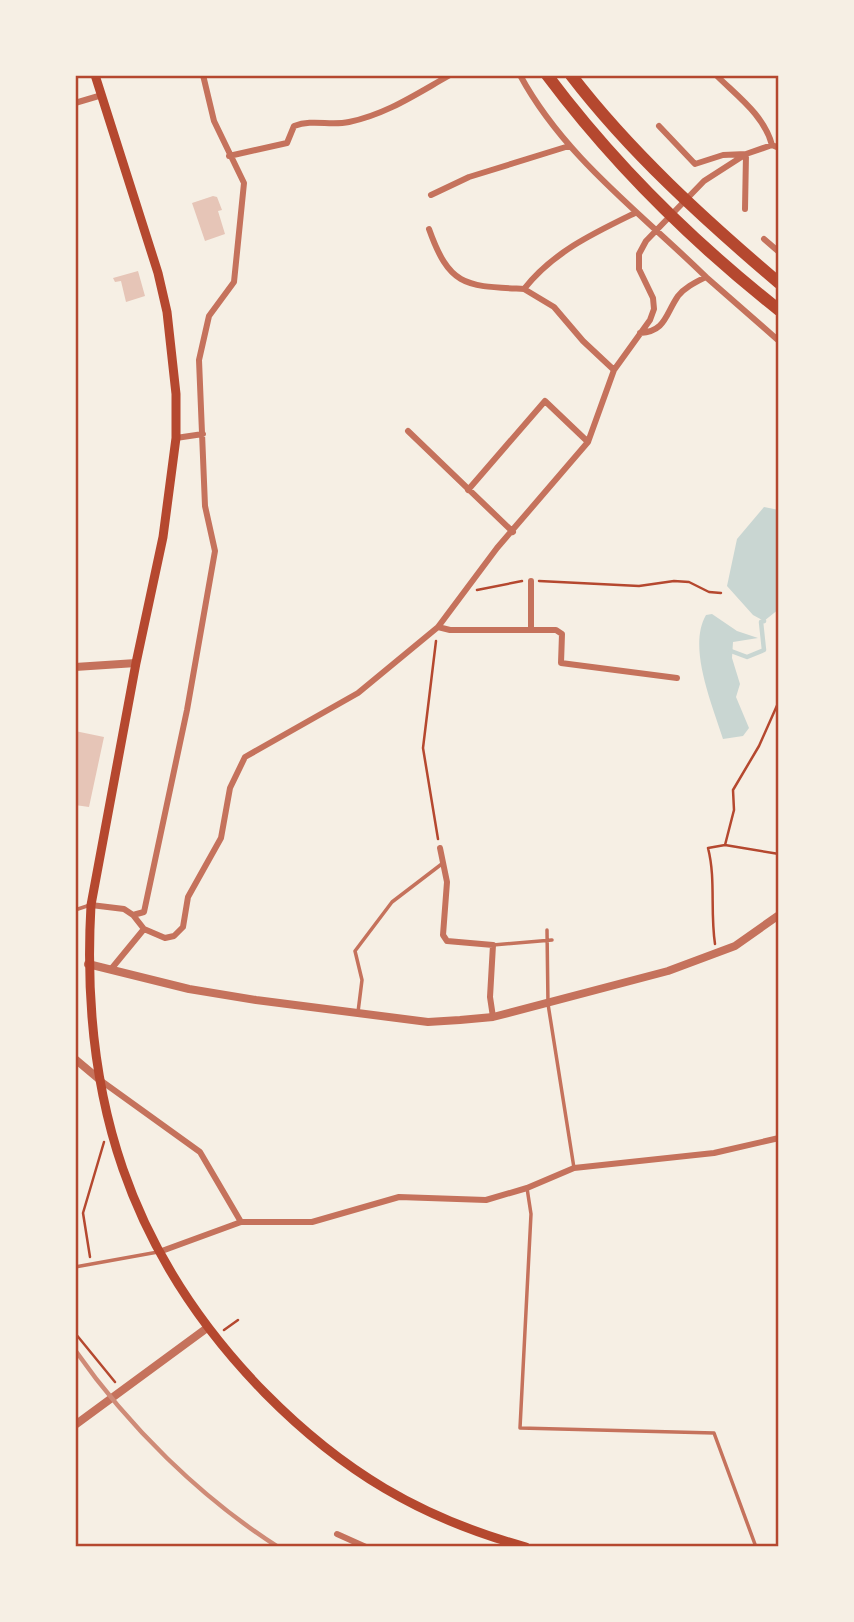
<svg xmlns="http://www.w3.org/2000/svg" width="854" height="1622" font-family="'Source Sans 3',sans-serif">
<style>
.water{fill:#c9d6d2}
.lines{fill:none;stroke-linecap:round;stroke-linejoin:round}
.stream{stroke:#c9d6d2;stroke-width:4.5}
.building{fill:#e6c5b7}
.path{stroke:#b5482f;stroke-width:2.5}
.service{stroke:#c5725c;stroke-width:3.5}
.minor{stroke:#c5725c;stroke-width:6}
.tertiary{stroke:#c5725c;stroke-width:8}
.secondary{stroke:#b5482f;stroke-width:9}
.motorway{stroke:#b5482f;stroke-width:12}
.rail{stroke:#cf8b77;stroke-width:4.5}
.neatline{fill:none;stroke:#b5482f;stroke-width:2.5}
</style>
<rect width="100%" height="100%" fill="#f6efe4"/>
<path class="water" d="M764 507 779 510V609L764 621 753 615 727 586 737 539Z
M712 614 737 631 758 638 733 642 732 658 740 684 736 697 749 728 743 736 723 739C713 706 687 647 706 615Z"/>
<g class="lines">
<path class="stream" d="M731 651 747 657 764 650 761 622 764 621"/>
</g>
<path class="building" d="M213 196 217 197 222 210 218 211 225 234 205 241 192 203Z
M138 271 145 296 126 302 121 281 115 282 113 278Z
M75 731 104 737 89 807 75 805Z"/>
<g class="lines">
<path class="path" d="M539 581 639 586 674 581 689 582 709 592 721 593
M477 590 522 581
M436 641 423 748 438 839
M725 845 734 810 733 790 759 746 779 701
M715 944C710 911 716 879 708 848L725 845 779 854
M90 1257 83 1213 104 1142
M224 1330 238 1320
M75 1333 115 1382"/>
<path class="service" d="M75 910 90 905
M547 930 548 1004 574 1168
M493 945 552 940
M358 1012 362 980 355 951 392 902 443 863
M527 1188 531 1214 520 1428 714 1433 756 1547
M75 1267 158 1252"/>
<path class="minor" d="M203 75 214 121 244 183 234 282 209 316 199 360 205 506 215 551 187 710 144 912 133 915 144 929 165 938 174 936 183 927 188 897 221 838 230 788 245 757 358 693 438 627 497 548 588 442 614 370 650 320 654 309 653 298 639 269V254L646 241 704 181 746 154 772 145
M520 75C564 157 641 213 706 277 696 282 685 287 678 296 665 315 666 331 640 333
M716 75C737 96 764 115 772 145L779 148
M75 103 102 95
M659 126 695 164 723 155 746 154 745 209
M229 156 287 143 294 126C313 119 330 126 349 122 387 114 416 94 450 75
M431 195 469 177 569 146
M429 229C450 288 466 286 524 289
M764 239 779 252
M706 277 779 341
M614 370 583 341 554 307 524 289C553 252 594 233 635 213
M408 431 513 532
M176 438 203 434
M468 490 545 401 588 442
M438 627 450 630H556L562 634 561 663 677 678
M531 630V581
M440 848 447 882 443 935 447 941 493 945 490 997 493 1017
M91 905 124 909 133 915
M112 968 144 929
M100 1080 200 1152 241 1222
M159 1252 241 1222H312L399 1197 486 1200 527 1188 574 1168 714 1153 779 1138
M337 1534 366 1547"/>
<path class="tertiary" d="M75 667 136 663
M88 964 189 989 256 1000 428 1022 460 1020 493 1017 668 971 735 946 779 915
M75 1059 100 1080
M75 1425 207 1328"/>
<path class="secondary" d="M95 75 158 273 167 312 176 394V438L163 537 136 663 91 905C80 1097 129 1254 265 1393 342 1471 420 1518 526 1547"/>
<path class="motorway" d="M547 75C613 163 693 242 779 310
M571 75C630 152 705 220 779 283"/>
<path class="rail" d="M75 1350C128 1426 200 1497 278 1547"/>
</g>
<rect width="854" height="1622" fill="none" stroke="#f6efe4" stroke-width="154"/>
<rect x="77" y="77" width="700" height="1468" class="neatline"/>
</svg>
